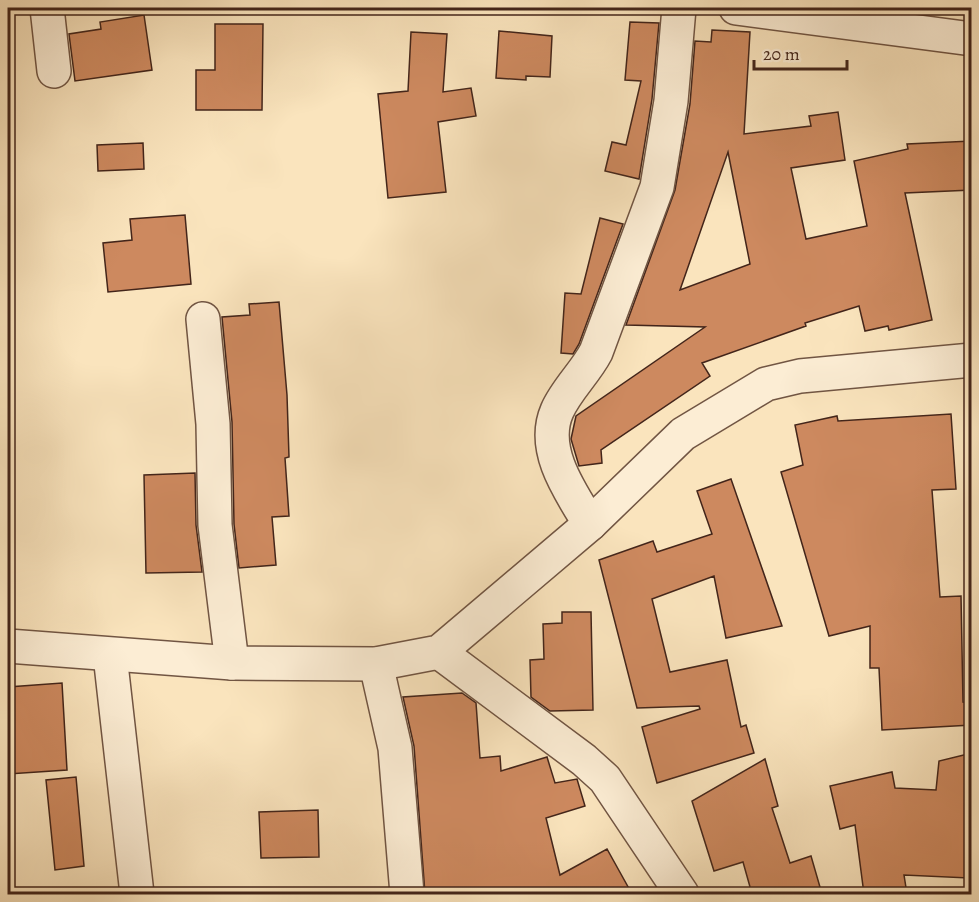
<svg xmlns="http://www.w3.org/2000/svg" width="979" height="902" font-family="Alegreya,serif">
<style>
.building{fill:#cd895f;stroke:#43251a;stroke-width:1.5;fill-rule:evenodd}
.lines{fill:none;stroke-linecap:round;stroke-linejoin:round}
.minor-casing{stroke:#715543;stroke-width:36}
.tertiary-casing{stroke:#715543;stroke-width:36}
.minor{stroke:#fcedd4;stroke-width:33}
.tertiary{stroke:#fcedd4;stroke-width:33}
</style>
<rect width="100%" height="100%" fill="#fae4bd"/>
<filter id="stains"><feTurbulence type="fractalNoise" baseFrequency=".00333" numOctaves="4"/><feColorMatrix values="0 0 0 0 .2 0 0 0 0 .09 0 0 0 0 .02 0 0 0 .5 -.17"/></filter>
<radialGradient id="worn" r=".72"><stop offset=".6" stop-color="#630" stop-opacity="0"/><stop offset="1" stop-color="#630" stop-opacity=".3"/></radialGradient>
<path class="building" d="M144 15 152 70 75 81 69 34 101 29 100 22Z
M630 22 659 23 652 99 639 179 605 171 612 142 626 145 641 81 625 80Z
M215 24H263L262 110H196V70H215Z
M712 30 750 32 744 134 811 126 809 116 838 112 845 160 791 168 806 239 867 226 854 161 908 149 907 144 972 141V190L905 193 932 320 889 330 888 326 865 331 859 306 805 323 806 326 702 363 710 376 601 450 602 463 579 466 571 439 576 416 705 327 626 325 675 190 690 104 695 41 711 42ZM728 152 750 264 680 290Z
M499 31 552 36 550 77 526 76V80L496 78Z
M411 32 447 34 443 92 471 88 476 116 438 122 446 192 388 198 378 94 408 91Z
M143 143 144 169 98 171 97 145Z
M185 215 191 284 108 292 103 243 132 240 130 219Z
M600 218 623 224 579 344 573 354 561 353 565 293 581 294Z
M279 302 287 395 289 457 285 458 289 516 272 517 276 565 239 568 234 524 232 422 222 317 250 315 249 304Z
M951 414 956 489 932 490 940 597 961 596 963 702 972 703V725L882 730 879 668H870V626L829 636 781 472 803 465 795 425 837 416 838 421Z
M195 473 196 525 202 572 146 573 144 475Z
M731 479 782 626 726 638 714 576 652 599 670 672 727 660 741 727 746 725 754 753 657 783 642 727 700 709 699 706 637 708 599 560 653 541 657 552 712 534 697 491Z
M562 612H591L593 710 550 711 531 697 530 660 544 659 543 624 562 623Z
M62 683 67 770 8 774V687Z
M462 693 476 703 480 758 500 756 501 771 547 757 555 783 577 779 585 806 546 818 560 875 607 849 632 894H425L414 746 403 697Z
M972 753 969 878 904 875 907 894H864L855 825 840 829 830 786 892 772 895 788 936 790 939 761Z
M765 759 778 806 772 808 790 863 811 856 822 894H752L743 862 714 871 692 801Z
M76 777 84 866 55 870 46 780Z
M318 810 319 857 261 858 259 812Z"/>
<g class="lines">
<defs>
<path id="minor" d="M47 8 54 71
M736 8 972 39
M203 319 213 424 215 525 232 663
M590 524C571 493 540 450 557 411 566 390 585 373 596 352L657 187 671 101 679 8
M439 652 584 760 605 779 682 894
M110 655 137 894
M376 664 395 748 407 894"/>
<path id="tertiary" d="M8 646 232 663 376 664 439 652 590 524 683 434 766 384 800 376 972 360"/>
</defs>
<use href="#minor" class="minor-casing"/>
<use href="#tertiary" class="tertiary-casing"/>
<use href="#minor" class="minor"/>
<use href="#tertiary" class="tertiary"/>
</g>
<rect width="979" height="902" fill="none" stroke="#fae4bd" stroke-width="30"/>
<rect x="9" y="9" width="961" height="884" fill="none" stroke="#43251a" stroke-width="3"/>
<rect x="15" y="15" width="949" height="872" fill="none" stroke="#43251a" stroke-width="1.5"/>
<path d="M754 60v9h93v-9" fill="none" stroke="#43251a" stroke-width="3"/>
<text x="763" y="60" font-size="18" fill="#43251a" stroke="#fcedd4" stroke-width="4.5" paint-order="stroke">20 m</text>
<rect width="100%" height="100%" filter="url(#stains)"/>
<rect width="100%" height="100%" fill="url(#worn)"/>
</svg>
